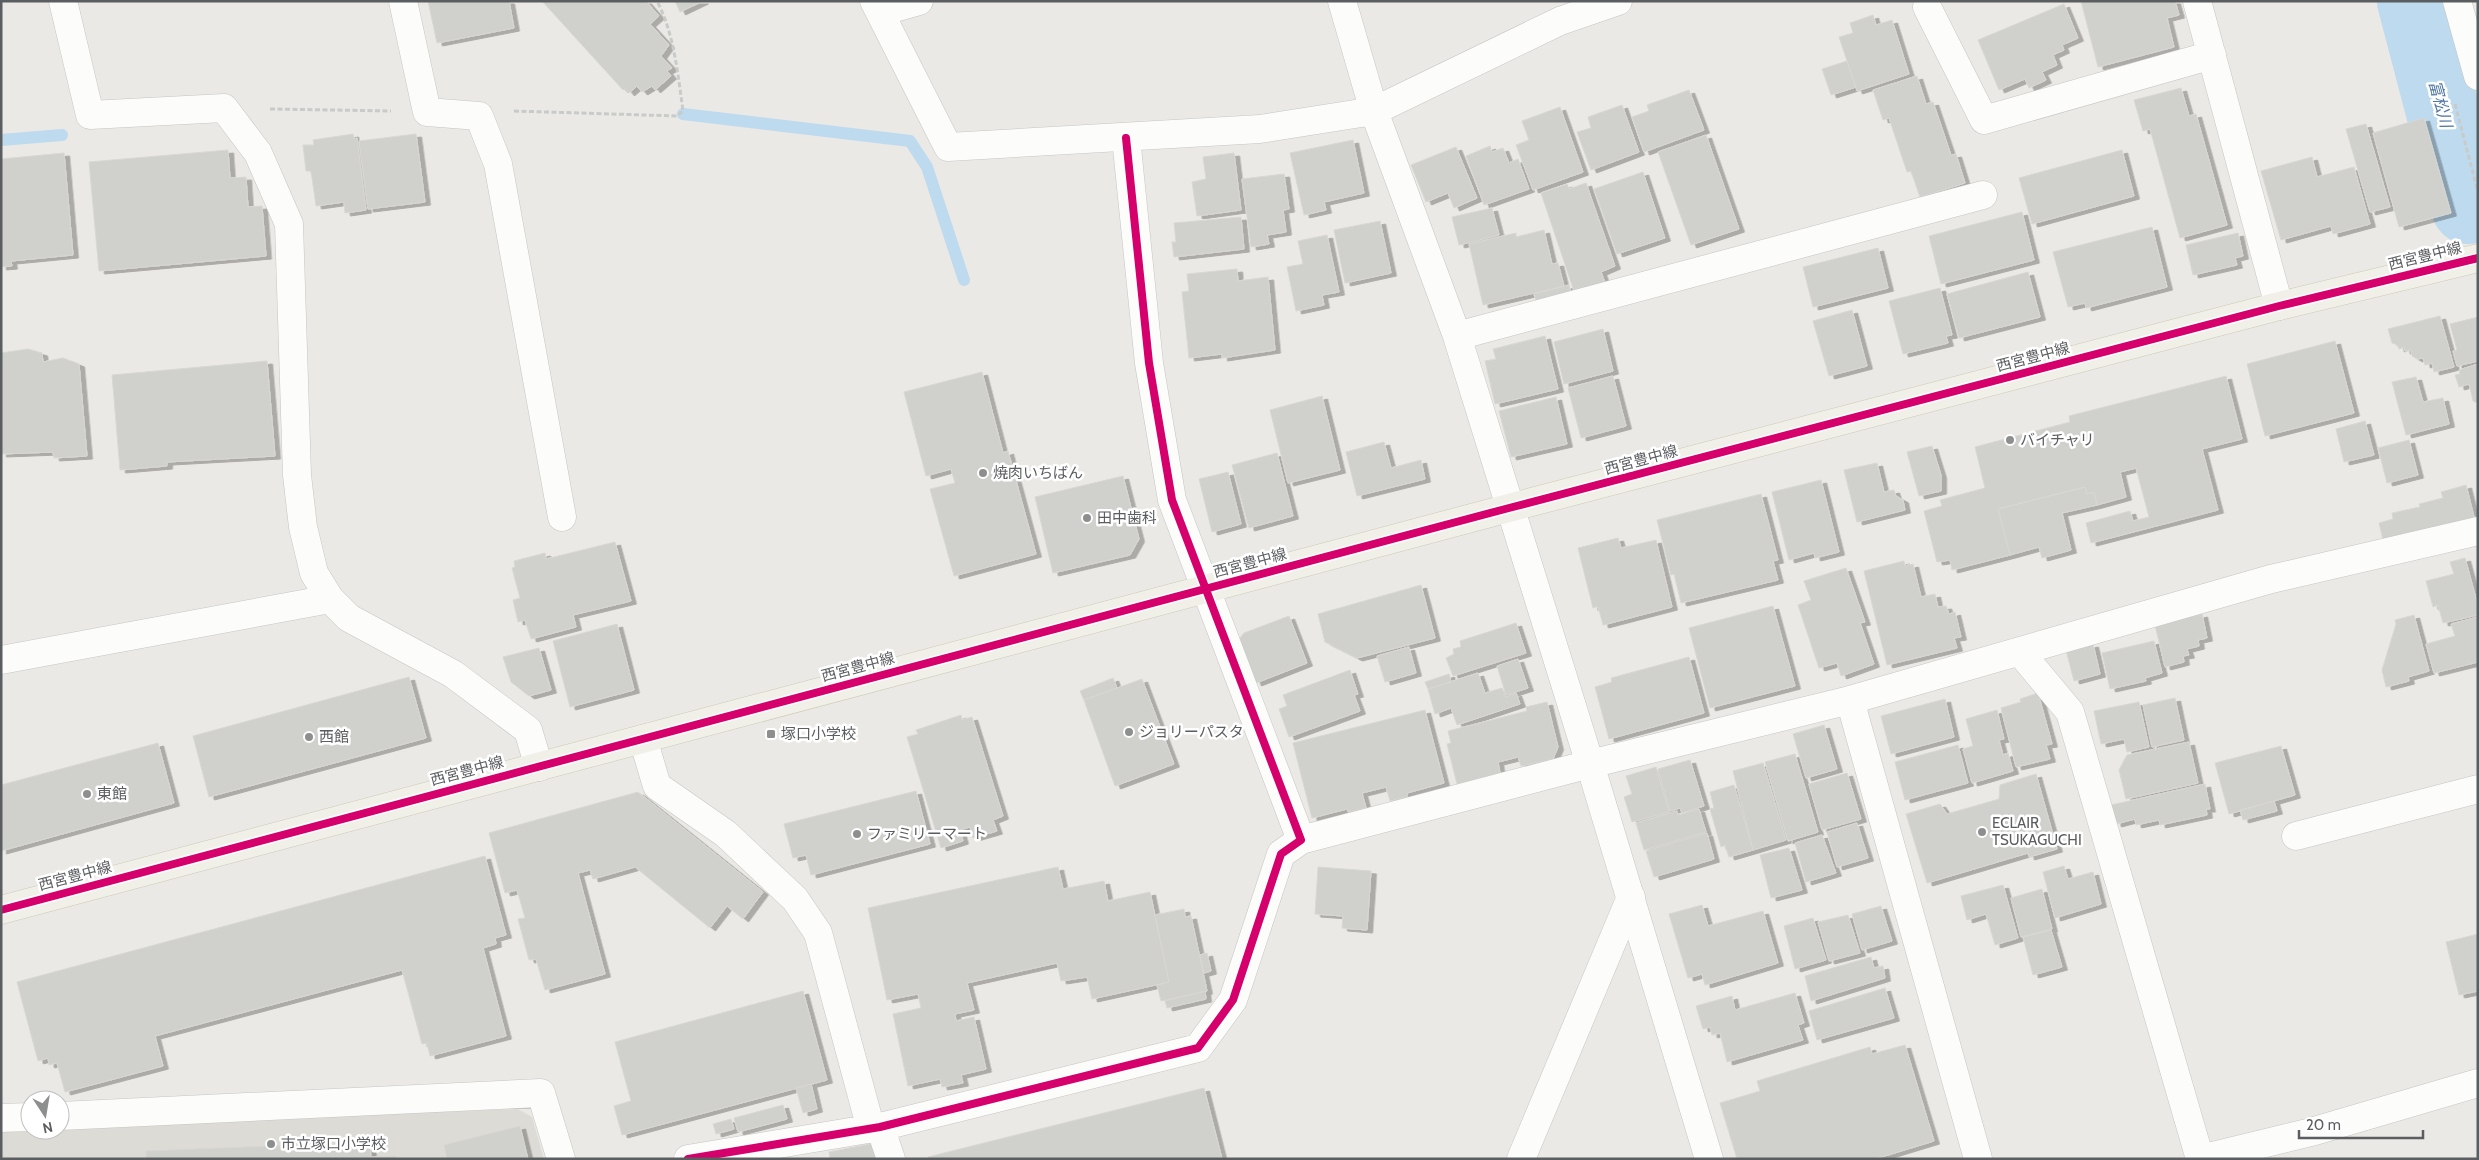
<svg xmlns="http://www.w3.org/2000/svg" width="2479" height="1160" font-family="Cabin,'Noto Sans JP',sans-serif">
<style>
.education{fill:#dddbd5}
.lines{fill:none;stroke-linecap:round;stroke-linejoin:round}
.stream{stroke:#bedaef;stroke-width:12}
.river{stroke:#bedaef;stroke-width:74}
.building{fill:#d0d0cd;stroke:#d9d7d4;filter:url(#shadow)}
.minor-casing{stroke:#c6c5c5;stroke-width:29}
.major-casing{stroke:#cec8b6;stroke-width:29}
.path{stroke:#c8cbc9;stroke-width:3;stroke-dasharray:5 2.5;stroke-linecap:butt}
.minor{stroke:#fcfcfb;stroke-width:28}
.major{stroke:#f1f0e8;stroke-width:28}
.cycleway-casing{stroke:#fff;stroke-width:11}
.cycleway{stroke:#d6006c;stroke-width:8}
.poi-dot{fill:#8d8f8f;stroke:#fff;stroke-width:2}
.labels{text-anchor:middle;stroke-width:5;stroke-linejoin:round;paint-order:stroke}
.street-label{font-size:15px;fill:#5b5e61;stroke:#fff}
.poi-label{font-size:15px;fill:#5b5e61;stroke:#fff;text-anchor:start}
.water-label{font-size:16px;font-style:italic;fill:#4c75a3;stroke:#fff}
</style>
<defs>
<filter id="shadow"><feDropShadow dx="5.5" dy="3" stdDeviation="0" flood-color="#0004"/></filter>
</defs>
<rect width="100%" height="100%" fill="#eae9e5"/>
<path class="education" d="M518 1109 532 1117 544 1159H1V1128L60 1130V1126Z"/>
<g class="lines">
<path class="stream" d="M683 114 910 141 927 167 964 280
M1 140 62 135"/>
<path class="river" d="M2414 1 2468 207"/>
</g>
<path class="building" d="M428 1H509L514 28 437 43Z
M542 1H646L659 16 650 24 669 45 661 56 672 68 667 71 671 76 655 90 652 86 642 92 637 86 629 93 625 88 623 90Z
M675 1H703L680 12Z
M2081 1H2175L2179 15 2167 18 2174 47 2098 67Z
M2064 4 2078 38 2062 45 2064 50 2053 55 2057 65 2042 72 2046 80 2029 88 2025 79 1999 90 1978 40Z
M1873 15 1876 25 1892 20 1909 74 1857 91 1839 37 1853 33 1850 23Z
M1847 61 1856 87 1831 95 1822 69Z
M1917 76 1926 104 1933 102 1951 155 1956 154 1965 183 1920 197 1911 171 1907 172 1889 118 1883 120 1873 90Z
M2181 88 2189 116 2196 114 2227 225 2180 238 2150 129 2143 131 2134 100Z
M1689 90 1704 130 1644 152 1632 117 1649 111 1647 105Z
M1622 105 1639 152 1591 170 1577 132 1591 128 1588 117Z
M1560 107 1583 172 1533 190 1516 145 1529 140 1522 121Z
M2424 118 2451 213 2399 227 2373 133Z
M2366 124 2390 207 2370 212 2346 129Z
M353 134 354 139 357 138 366 210 345 213 344 202 316 206 311 171H306L303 145H314L313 140Z
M416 134 425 202 368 209 359 141Z
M1706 135 1739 229 1691 245 1658 152Z
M1353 140 1364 193 1324 202 1326 210 1304 215 1290 153Z
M1490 146 1492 152 1503 148 1509 163 1518 159 1529 189 1484 205 1466 156Z
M1456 147 1477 198 1454 208 1448 193 1426 202 1411 165Z
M228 150 230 178 246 177 248 207 262 206 266 256 99 271 89 162Z
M2122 150 2134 196 2032 224 2019 178Z
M64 153 73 255 11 261 12 266 1 267V159Z
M1234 153 1241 210 1197 216 1192 182 1206 179 1203 157Z
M2312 157 2317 177 2354 167 2370 224 2333 234 2331 226 2281 240 2261 171Z
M1643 172 1665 238 1617 254 1594 189Z
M1284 174 1289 209 1283 210 1286 232 1267 235 1269 244 1251 247 1242 179Z
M1586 183 1615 266 1601 272 1605 283 1575 294 1541 193 1567 184 1569 189Z
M1492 208 1499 235 1459 245 1452 217Z
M2022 212 2034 260 1941 284 1929 236Z
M1241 217 1244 249 1174 257 1172 242H1176L1174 223Z
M1380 221 1391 273 1345 283 1334 230Z
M2152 227 2167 287 2086 308 2085 303 2068 307 2053 252Z
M1544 230 1552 264 1558 263 1564 286 1483 305 1469 244 1516 233V237Z
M2238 233 2243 256 2235 258 2237 265 2193 275 2186 245Z
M1327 235 1339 292 1322 295 1324 305 1296 311 1287 267 1303 264 1298 241Z
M1878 248 1888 288 1813 307 1803 267Z
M1237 269 1238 281 1268 277 1275 350 1222 358V354L1189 358 1182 292 1189 291 1187 274Z
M2028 272 2040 317 1959 338 1947 294Z
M1569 285 1572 297 1537 305 1534 294Z
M1940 288 1952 335 1946 336 1948 343 1903 354 1889 301Z
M1852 310 1867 366 1829 376 1813 321Z
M2440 316 2454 367 2434 372 2432 363 2425 365 2423 358 2417 359 2412 356 2411 350 2405 351 2404 347 2399 349 2398 345 2392 343 2388 329Z
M2478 317V361L2457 366 2453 351 2457 350 2450 324Z
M1603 329 1613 371 1564 384 1554 342Z
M1545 336 1558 389 1495 404 1485 361 1496 359 1493 349Z
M2335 341 2354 413 2265 436 2247 364Z
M28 349 42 353 43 362 63 358 79 364 87 456 54 458 53 452 1 454V353Z
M267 361 275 456 167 462V466L120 470 112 375Z
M2478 364V403H2477L2473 401 2469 384 2459 387 2455 375 2460 374 2459 370Z
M982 372 1003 453 1008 451 1036 554 954 576 930 489 955 483 951 469 926 476 904 392Z
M1613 376 1626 426 1581 438 1568 388Z
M2226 376 2242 439 2202 449 2218 510 2091 543 2086 523 2130 511 2133 521 2149 517 2136 468 2120 472 2126 497 2097 505 2094 492 2087 494 2085 487 1998 509 2010 555 1952 570 1950 560 1937 562 1924 511 1942 506 1940 500 1985 488 1975 447 2070 422 2069 416Z
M2416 377 2423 402 2443 398 2449 424 2406 435 2392 382Z
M1322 396 1340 470 1288 483 1270 410Z
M1556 397 1567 444 1511 457 1499 411Z
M2365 421 2374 455 2344 462 2336 429Z
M2409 440 2418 475 2387 483 2378 448Z
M1384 442 1391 468 1421 460 1425 479 1357 496 1346 452Z
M1932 446 1941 475V491L1919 496 1907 452Z
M1277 453 1293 516 1249 528 1232 465Z
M1877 463 1884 492 1894 490 1896 496 1903 500 1905 510 1857 522 1844 470Z
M1228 472 1241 524 1212 532 1199 479Z
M1123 476 1139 539 1130 555 1053 573 1035 497Z
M1821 480 1839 552 1815 558 1814 553 1789 560 1772 492Z
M2466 485 2475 521 2384 544 2379 523 2393 519 2392 513 2420 507 2419 504 2443 498 2441 492Z
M2085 487 2087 494 2094 492 2097 505 2062 513 2071 550 2042 558 2039 547 2010 555 1998 509Z
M1761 494 1778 560 1773 561 1778 580 1681 603 1674 574 1671 575 1657 520Z
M1618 538 1621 548 1656 540 1672 607 1603 625 1598 606 1593 608 1578 548Z
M615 542 631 601 573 615 576 627 531 639 525 620 518 622 513 600 520 598 512 568 515 567 514 561 545 553 546 559Z
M2465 558 2478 606V615L2443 623 2438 605 2433 607 2426 581 2454 574 2450 562Z
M1904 561 1905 566 1913 564 1921 597 1935 594 1938 607 1946 606 1949 614 1955 612 1961 637 1954 638 1957 648 1887 665 1864 571Z
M1846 568 1865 622 1860 623 1874 664 1841 676 1837 663 1819 668 1798 605 1811 600 1804 581Z
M1421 585 1435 638 1357 658 1325 642 1318 614Z
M1773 606 1795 686 1710 708 1689 628Z
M2202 614 2207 638 2198 640 2199 646 2187 649 2189 655 2183 656 2184 662 2165 667 2155 625Z
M2414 615 2429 671 2408 677 2409 681 2386 687 2382 670 2396 624 2395 620Z
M1289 616 1307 663 1256 683 1239 639 1244 633Z
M2478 617V662L2434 673 2426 644 2455 636 2451 624Z
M1516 623 1526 653 1453 676 1446 658 1454 654 1453 649 1461 647 1460 641Z
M617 624 634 690 570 707 553 641Z
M2154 641 2162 673 2145 678 2146 681 2110 689 2102 653Z
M2093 644 2100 674 2074 681 2066 650Z
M1409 647 1416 673 1385 682 1377 656Z
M539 648 551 690 529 696 511 682 503 657Z
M1689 657 1704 713 1609 739 1595 687 1612 682 1611 678Z
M1518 659 1528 688 1506 695 1497 666Z
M1350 670 1358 694 1354 695 1360 711 1289 737 1279 709 1287 706 1283 695Z
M1478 673 1485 693 1502 688 1506 697 1516 693 1520 704 1457 725 1451 708 1435 714 1428 689Z
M1449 674 1451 682 1428 689 1425 682Z
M409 677 426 738 209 797 193 736Z
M1113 678 1117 688 1084 700 1080 691Z
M1142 679 1174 764 1115 786 1084 700Z
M2038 693 2052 744 2046 745 2050 759 2016 767 2001 708 2021 702 2020 699Z
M2175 698 2184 740 2152 747 2143 705Z
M1945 699 1954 737 1891 754 1881 716Z
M1547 702 1558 747 1553 759 1521 766 1518 757 1498 762 1500 773 1457 784 1447 744 1451 743 1448 731 1527 711 1526 707Z
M2139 702 2149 747 2127 752 2124 739 2101 744 2094 711Z
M1425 710 1444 783 1407 793V797L1390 801 1386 787 1362 793 1366 808 1348 812 1347 809 1312 818 1293 743Z
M1997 710 2004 739 1999 740 2003 755 2008 753 2013 771 1972 783 1963 749 1973 746 1966 719Z
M961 715 962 720 972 717 1003 816 993 820 997 831 973 838 970 827 960 830 963 841 941 848 907 737 918 734 916 730Z
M1824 725 1837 769 1806 778 1793 734Z
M2189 742 2198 783 2126 799 2119 770 2127 755Z
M158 743 174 803 1 851V785Z
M1958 745 1968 783 1905 800 1895 762Z
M2281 746 2295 795 2229 814 2215 763Z
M1795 754 1818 832 1788 841 1765 762Z
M1690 760 1704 806 1682 813 1680 808 1670 811 1658 769Z
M1763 763 1786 840 1753 850 1733 771Z
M1656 767 1669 812 1632 822 1624 797 1632 794 1626 776Z
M1847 773 1861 819 1822 830 1809 784Z
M2036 774 2057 849 2029 857 2028 853 1927 883 1906 814 1940 804 1947 814 1999 799 2000 785Z
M2205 784 2210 809H2206L2207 815 2160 825 2159 820 2136 825 2135 819 2116 824 2111 805Z
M1734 785 1753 850 1729 857 1725 845 1721 847 1710 809 1714 808 1710 792Z
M916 791 930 844 811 875 806 855 793 858 784 824Z
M638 792 763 892 743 919 727 906 710 928 635 867 593 879 590 870 578 873 605 974 545 990 536 959 529 960 518 919 525 918 517 890 505 893 489 833Z
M2274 801 2277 811 2243 820 2240 810Z
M1699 809 1706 832 1644 850 1636 823 1677 811 1678 815Z
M1857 823 1868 858 1837 867 1827 832Z
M1707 833 1714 859 1654 877 1646 851Z
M1822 835 1836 873 1806 882 1795 843Z
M1789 848 1802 890 1771 898 1760 855Z
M485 856 506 935 495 938 496 944 483 948 506 1036 430 1056 427 1043 422 1044 402 970 155 1036 163 1066 65 1092 57 1063 49 1065 48 1058 38 1061 17 982Z
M2064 866 2068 879 2093 872 2101 904 2055 918 2043 872Z
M1058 867 1063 889 1104 881 1108 901 1150 892 1169 982 1092 999 1087 977 1061 981 1057 963 967 983 974 1010 955 1014 956 1021 974 1017 986 1069 961 1075 963 1083 942 1087 940 1079 908 1086 893 1014 921 1008 918 994 887 1000 868 908Z
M1318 867 1371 871 1367 930 1342 928 1343 916 1315 914Z
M2003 885 2018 938 1995 945 1986 914 1967 920 1961 896Z
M2042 889 2052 929 2021 937 2011 898Z
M1702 905 1708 926 1763 911 1778 963 1705 985 1702 974 1688 978 1669 914Z
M1881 906 1892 941 1862 950 1852 914Z
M1184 909 1185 917 1191 916 1207 991 1161 1001 1157 985 1169 982 1155 915Z
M1848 915 1860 953 1829 961 1818 922Z
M1813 918 1826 960 1795 969 1784 926Z
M2051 930 2062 967 2033 975 2023 937Z
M2478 934V991L2459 995 2446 942Z
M1207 953 1211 971 1204 973 1200 955Z
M1871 957 1874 968 1883 966 1885 978 1811 1001 1805 976Z
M1885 988 1894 1018 1817 1040 1809 1011Z
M803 991 827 1080 622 1135 614 1106 631 1101 615 1042Z
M1205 991 1206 999 1167 1008 1165 1001Z
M1795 993 1804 1023 1798 1025 1803 1040 1727 1062 1720 1033 1712 1035 1710 1027 1703 1029 1696 1006 1732 996 1735 1010Z
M1905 1045 1934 1141 1875 1159H1737L1720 1103 1760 1091 1757 1081 1870 1047 1872 1054Z
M811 1084 817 1109 803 1113 796 1088Z
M1204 1088 1222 1159H928V1157Z
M783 1105 787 1119 738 1132 734 1118Z
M731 1119 734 1129 716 1134 713 1124Z
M520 1126 528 1159H447L444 1145Z
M370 1142 371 1157 396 1156V1159H146V1151Z
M875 1143 878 1159H830L829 1152Z"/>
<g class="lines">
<defs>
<path id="minor" d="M63 1 90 115 224 108 258 153 289 224 297 475 303 527 314 573 330 599 349 618 453 674 528 730 539 767
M403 1 427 112 479 116 498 164 562 517
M874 1 948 147 1260 129 1374 111 1560 21 1618 1
M1342 1 1374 111 1457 336 1590 764 1709 1159
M2197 1 2279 306
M2457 1 2478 76
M1927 7 1984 120 2212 55
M880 12 919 1
M1457 336 1983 195
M2020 652 2070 712 2200 1159
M1 660 330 599
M1850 700 1978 1159
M643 739 657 786 726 834 795 899 818 933 871 1129
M2296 836 2478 789
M1301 840 1590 764 1850 700 2271 579 2478 531
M60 1116 541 1093 561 1159
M1 1118 30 1117
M880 1127 891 1159
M688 1159 880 1127 1198 1048 1233 1000 1281 854 1301 840 1172 500 1149 363 1126 138
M1521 1159 1631 897
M2200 1159 2311 1132 2478 1083"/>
<path id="major" d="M1 910 1509 508 2279 306 2478 258"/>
</defs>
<use href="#minor" class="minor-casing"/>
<use href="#major" class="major-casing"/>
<path class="path" d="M2455 104 2478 192
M270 109 391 111
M514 111 677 116 683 111C678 75 674 33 657 1"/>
<use href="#minor" class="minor"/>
<use href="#major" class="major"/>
<defs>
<path id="cycleway" d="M1 910 1509 508 2279 306 2478 258
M688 1159 880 1127 1198 1048 1233 1000 1281 854 1301 840 1172 500 1149 363 1126 138"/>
</defs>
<use href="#cycleway" class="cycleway-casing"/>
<use href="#cycleway" class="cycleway"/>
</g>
<g class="poi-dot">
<circle cx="2010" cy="440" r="5"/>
<circle cx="983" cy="473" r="5"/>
<circle cx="1087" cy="518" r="5"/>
<circle cx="1129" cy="732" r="5"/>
<rect x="766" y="729" width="10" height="10" rx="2.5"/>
<circle cx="309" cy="737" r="5"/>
<circle cx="87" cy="794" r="5"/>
<circle cx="1982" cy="832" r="5"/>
<circle cx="857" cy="834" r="5"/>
<circle cx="271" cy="1144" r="5"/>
</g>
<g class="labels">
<g class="street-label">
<text transform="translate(2425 256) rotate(-14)" y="5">西宮豊中線</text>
<text transform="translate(2033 357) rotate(-15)" y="5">西宮豊中線</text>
<text transform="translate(1641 460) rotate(-15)" y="5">西宮豊中線</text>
<text transform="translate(1250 563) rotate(-15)" y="5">西宮豊中線</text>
<text transform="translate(858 667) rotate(-15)" y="5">西宮豊中線</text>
<text transform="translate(467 771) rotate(-15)" y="5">西宮豊中線</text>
<text transform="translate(75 876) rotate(-15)" y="5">西宮豊中線</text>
</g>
<g class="poi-label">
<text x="2020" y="445">バイチャリ</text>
<text x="993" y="478">焼肉いちばん</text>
<text x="1097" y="523">田中歯科</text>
<text x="1139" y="737">ジョリーパスタ</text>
<text x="781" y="739">塚口小学校</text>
<text x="319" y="742">西館</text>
<text x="97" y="799">東館</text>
<text x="1992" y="828">ECLAIR<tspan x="1992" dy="17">TSUKAGUCHI</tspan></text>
<text x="867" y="839">ファミリーマート</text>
<text x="281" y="1149">市立塚口小学校</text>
</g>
<g class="water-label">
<text transform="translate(2441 104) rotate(75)" y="6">富松川</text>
</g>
</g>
<rect width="2479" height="1160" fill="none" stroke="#5b5e61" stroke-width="5"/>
<g transform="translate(45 1115) rotate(168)"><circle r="24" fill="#ffffff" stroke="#bdbfc0"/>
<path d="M0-4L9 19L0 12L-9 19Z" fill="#8d8f8f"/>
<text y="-8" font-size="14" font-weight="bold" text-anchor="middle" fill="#5b5e61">N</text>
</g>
<path d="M2299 1130v8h124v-8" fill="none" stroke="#5b5e61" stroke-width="2.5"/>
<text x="2306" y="1130" font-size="15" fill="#5b5e61" stroke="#ffffff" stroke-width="4" paint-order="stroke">20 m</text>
</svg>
